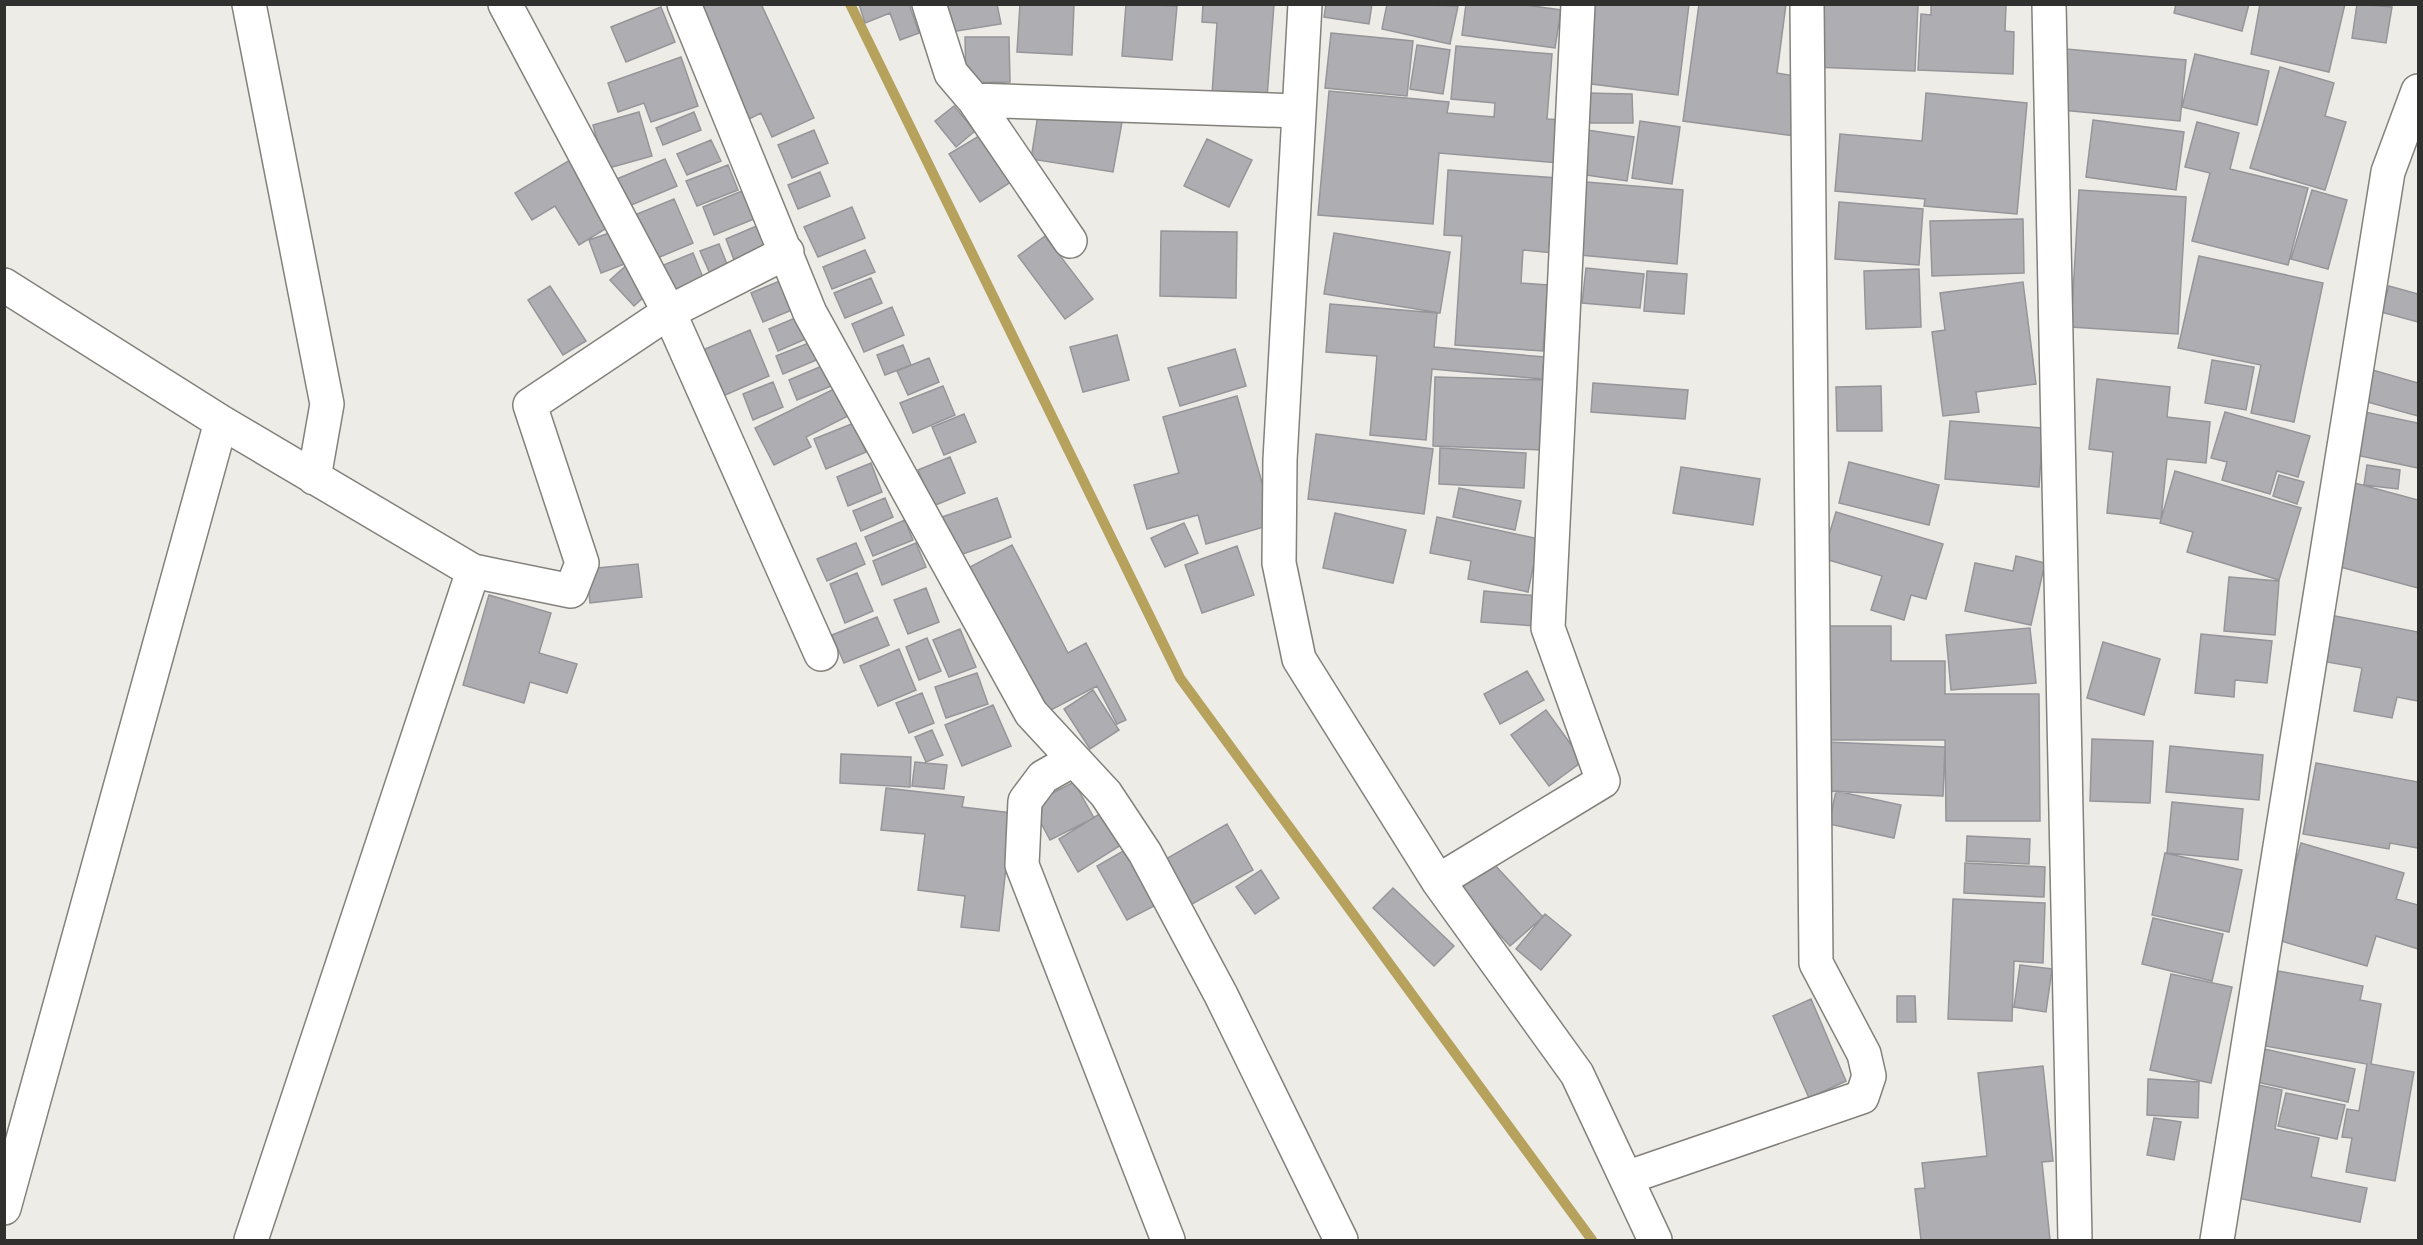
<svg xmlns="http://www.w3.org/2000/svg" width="2423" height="1245" font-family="'Varela Round',sans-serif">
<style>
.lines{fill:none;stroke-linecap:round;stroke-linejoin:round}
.stream{stroke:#b6a25c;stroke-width:10}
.building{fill:#aeadb2;stroke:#95959a;stroke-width:1.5}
.minor-casing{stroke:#82817c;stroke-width:36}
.minor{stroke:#fff;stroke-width:33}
</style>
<rect width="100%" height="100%" fill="#edece6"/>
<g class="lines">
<path class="stream" d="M850 4 1180 678 1592 1240"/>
</g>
<path class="building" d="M691 4H761L814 118 772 137 761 113 745 121Z
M859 4H909L919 33 900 40 890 13 865 23Z
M946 4H997L1001 24 951 32Z
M1020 4H1074L1072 55 1017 52Z
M1126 4 1177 6 1172 60 1122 56Z
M1203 4H1274L1267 98 1212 94 1217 23 1202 22Z
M1326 4H1372L1369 24 1324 17Z
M1387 4 1458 6 1450 44 1382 29Z
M1466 4H1519L1561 10 1555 48 1462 35Z
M1585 4H1689L1678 95 1576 82Z
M1699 4H1786L1777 73 1802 77 1794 136 1683 121Z
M1815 4H1918L1915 71 1813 67Z
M1931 4H2006L2005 31 2014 32 2013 74 1918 70 1921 14 1931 15Z
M2176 4H2249L2242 31 2174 13Z
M2260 4H2345L2329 72 2251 54Z
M2357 4 2392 7 2386 43 2352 38Z
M661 7 675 42 626 62 611 27Z
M1331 33 1413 41 1407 96 1325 88Z
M965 37H1009L1010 82 966 83Z
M1417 45 1450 50 1443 94 1410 89Z
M1456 46 1552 54 1547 119 1563 120 1559 163 1439 153 1433 224 1318 215 1329 91 1449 102 1447 113 1494 117 1495 103 1451 99Z
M2066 49 2186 60 2180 121 2061 110Z
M2195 54 2269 71 2257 125 2182 107Z
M681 57 698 106 651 122 644 103 618 112 608 83Z
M2280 67 2334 83 2325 116 2346 122 2325 190 2250 168Z
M1585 93 1632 94 1633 123H1584Z
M1926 93 2027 103 2017 214 1924 206 1925 199 1835 191 1840 134 1922 141Z
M954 106 975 131 956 147 935 121Z
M1039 108 1122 122 1113 172 1031 159Z
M639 112 652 156 605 169 593 125Z
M694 112 701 130 663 145 656 128Z
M2093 120 2184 132 2176 190 2086 177Z
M1640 121 1680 127 1672 184 1632 178Z
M2197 122 2239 133 2230 169 2308 188 2288 265 2192 241 2210 173 2185 167Z
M1580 129 1634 137 1627 181 1573 173Z
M814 130 828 163 792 178 778 145Z
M984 133 1014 180 980 202 949 154Z
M1207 139 1252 160 1229 207 1184 186Z
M711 140 721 161 687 175 677 154Z
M575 157 615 223 579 245 555 206 532 220 515 193Z
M665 159 677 186 624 208 612 181Z
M728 165 738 190 697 206 686 181Z
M1448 170 1558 178 1553 253 1523 250 1521 283 1548 285 1543 351 1455 345 1462 236 1444 235Z
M820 172 830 196 798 209 788 185Z
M1586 182 1683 190 1677 264 1580 255Z
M2079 190 2186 197 2178 334 2071 327Z
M2312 190 2347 200 2328 269 2291 259Z
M742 191 754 219 714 235 703 207Z
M674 199 693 243 648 262 630 217Z
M1839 202 1923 209 1919 265 1835 259Z
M852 207 865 238 818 257 804 227Z
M2023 219 2024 273 1932 276 1930 221Z
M759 225 770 251 736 265 726 239Z
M615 231 627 263 601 273 589 240Z
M1161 231 1237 232 1236 298 1160 296Z
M1334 233 1450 252 1440 313 1324 294Z
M1045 236 1093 299 1065 319 1018 256Z
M719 244 729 269 711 276 700 251Z
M865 250 875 272 832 289 823 267Z
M693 253 704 280 670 294 659 267Z
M2199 256 2323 283 2294 422 2251 413 2261 365 2178 348Z
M631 261 655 287 634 306 610 280Z
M1586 268 1644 274 1640 308 1582 303Z
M1919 269 1921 327 1866 329 1864 271Z
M1647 271 1687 274 1684 314 1644 311Z
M787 278 799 307 763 322 751 293Z
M871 278 882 303 845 318 834 293Z
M2023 282 2036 384 1976 392 1979 412 1943 416 1932 332 1945 330 1940 293Z
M550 286 586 341 563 355 528 300Z
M2389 286 2418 294V322L2381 312Z
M1330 304 1437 313 1434 347 1544 357 1542 379 1432 369 1426 440 1370 435 1377 356 1326 352Z
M892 307 904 335 864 352 852 324Z
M800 316 810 337 778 351 769 329Z
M750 330 769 376 716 399 696 353Z
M1117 335 1129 380 1083 392 1070 347Z
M814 341 821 358 783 374 776 356Z
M903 345 911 365 885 375 877 355Z
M1235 349 1246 386 1180 406 1168 368Z
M929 358 939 382 908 395 897 371Z
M2212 360 2254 367 2246 410 2205 403Z
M822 366 831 386 797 400 789 380Z
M2362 367 2418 383V416L2353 398Z
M1435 377 1545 380 1543 450 1433 446Z
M2097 379 2170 387 2167 417 2210 422 2206 463 2167 459 2161 519 2107 513 2113 452 2089 449Z
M773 382 783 407 753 420 743 394Z
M1593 383 1688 390 1685 419 1591 412Z
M943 386 955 415 913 433 900 403Z
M1881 386 1882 431H1837L1836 387Z
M834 389 848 416 806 437 811 447 774 465 755 428Z
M1237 396 1274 524 1206 544 1198 515 1147 529 1134 485 1179 473 1163 417Z
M2355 410 2418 423V468L2346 453Z
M2225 412 2310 436 2298 477 2277 471 2270 494 2222 480 2227 462 2211 458Z
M964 414 976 442 944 455 932 427Z
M1950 421 2043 428 2039 487 1945 479Z
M854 423 866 452 826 469 814 439Z
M1316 434 1433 449 1424 514 1308 499Z
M1440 448 1526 453 1524 488 1439 484Z
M950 457 965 493 933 506 918 470Z
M1849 462 1939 485 1929 525 1839 503Z
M871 463 882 492 848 506 837 477Z
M2367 465 2400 470 2398 489 2364 485Z
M1681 467 1760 479 1753 525 1673 513Z
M2175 471 2301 508 2279 580 2187 552 2193 532 2160 523Z
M2279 475 2304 482 2297 504 2273 496Z
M2351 482 2418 500V588L2329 564Z
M1459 488 1521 501 1515 530 1453 517Z
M885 498 893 517 861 531 853 511Z
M997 498 1011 537 957 556 942 517Z
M1836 512 1943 544 1926 599 1911 595 1904 620 1871 610 1882 576 1822 558Z
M1335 513 1406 530 1393 583 1323 568Z
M1437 517 1539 539 1528 592 1468 579 1471 561 1430 553Z
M905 520 913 540 873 556 865 537Z
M1184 523 1198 553 1165 567 1151 538Z
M856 543 865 564 827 581 817 559Z
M916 543 926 567 882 585 873 561Z
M1012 545 1068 653 1086 643 1126 720 1117 724 1097 686 1045 713 968 568Z
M1237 546 1254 595 1202 613 1185 565Z
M2016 556 2045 563 2031 625 1965 611 1975 563 2013 571Z
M638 564 642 597 590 603 587 569Z
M857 573 873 611 845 623 830 584Z
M2229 577 2279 581 2275 635 2224 631Z
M926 588 939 622 908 634 894 600Z
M1484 591 1538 596 1536 626 1481 622Z
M489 595 551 613 539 653 577 664 567 693 530 682 524 703 463 685Z
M2330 615 2418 632V701L2397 697 2392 718 2354 711 2362 668 2321 661Z
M877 617 889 645 844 663 832 635Z
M1818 626H1891V661H1945V694H2039L2040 821H1946L1945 740H1815Z
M2030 628 2036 683 1951 690 1946 635Z
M960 629 976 667 949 677 933 640Z
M2201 634 2272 641 2267 683 2235 680 2234 697 2195 693Z
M927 638 941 671 919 680 906 647Z
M2103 642 2160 659 2144 715 2087 698Z
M899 649 916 690 878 706 860 666Z
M1527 671 1544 700 1500 724 1484 694Z
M977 673 988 704 946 718 935 687Z
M1093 690 1119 730 1090 749 1064 709Z
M922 693 934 723 909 733 896 703Z
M993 705 1011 746 962 766 945 725Z
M1546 710 1583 761 1549 786 1511 735Z
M932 730 943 755 926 762 915 737Z
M2092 739 2153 741 2150 803 2090 801Z
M1826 742 1945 747 1943 796 1824 791Z
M2170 746 2263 755 2259 800 2166 792Z
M841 754 911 757 910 787 840 783Z
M915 762 947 765 944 789 912 786Z
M2316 763 2418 782V848L2390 843 2389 849 2303 834Z
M1074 782 1094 818 1050 840 1031 804Z
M886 788 964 797 962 807 1012 813 999 931 961 927 965 896 918 890 925 834 881 830Z
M1836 791 1901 805 1894 838 1829 824Z
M2172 802 2243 809 2238 860 2167 853Z
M1101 813 1121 845 1078 872 1059 839Z
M1227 824 1253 870 1185 908 1159 863Z
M1967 836 2030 839 2029 864 1966 861Z
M2301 843 2404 873 2396 899 2418 905V949L2376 936 2367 966 2274 939Z
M1125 850 1156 905 1127 920 1097 866Z
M2165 853 2242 870 2229 932 2152 915Z
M1491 861 1543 917 1510 946 1459 890Z
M1965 863 2045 867 2044 897 1964 893Z
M1261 870 1279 898 1255 914 1236 887Z
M1393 888 1454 946 1434 966 1373 908Z
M1953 899 2045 903 2043 963 2014 961 2012 1021 1948 1019Z
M1545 914 1571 935 1541 970 1516 949Z
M2153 918 2223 934 2212 981 2142 964Z
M2020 965 2052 969 2046 1012 2014 1007Z
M2278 971 2363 986 2360 1000 2381 1004 2371 1064 2414 1072 2395 1181 2346 1172 2352 1138 2342 1137 2347 1109 2359 1111 2367 1064 2265 1046Z
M2171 974 2232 987 2211 1083 2150 1070Z
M1897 996H1915L1916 1022H1897Z
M1811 999 1846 1081 1809 1098 1773 1016Z
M2260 1048 2355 1069 2348 1102 2252 1081Z
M2043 1066 2053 1161 2042 1162 2050 1240H1921L1915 1189 1925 1188 1922 1163 1987 1156 1978 1073Z
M2148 1079 2199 1082 2198 1118 2147 1115Z
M2254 1084 2282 1090 2275 1129 2319 1138 2311 1177 2367 1188 2360 1222 2232 1197Z
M2286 1093 2345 1105 2337 1139 2278 1126Z
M2154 1118 2181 1122 2174 1160 2147 1155Z"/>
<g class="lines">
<defs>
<path id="minor" d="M249 4 327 404 314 478
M505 4 669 312 821 654
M684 4 810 313 1031 713 1106 794 1145 853 1221 995 1341 1240
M929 4 951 73 974 100 1070 241
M1305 4 1280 460 1279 563 1299 659 1438 881 1577 1074 1655 1240
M2049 4 2075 1240
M974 100 1298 111
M4 285 221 422 4 1208
M221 422 473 571 251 1240
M473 571 571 591 582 563 530 405 669 312 787 252
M1073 760 1043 777 1025 801 1022 865 1168 1240
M1438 881 1603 781 1548 628 1578 4
M1626 1178 1862 1097 1869 1076 1864 1054 1816 963 1807 4
M2217 1240 2388 172 2418 91"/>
</defs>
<use href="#minor" class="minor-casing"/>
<use href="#minor" class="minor"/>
</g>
<rect width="2423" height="1245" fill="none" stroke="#30302e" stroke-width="12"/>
</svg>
